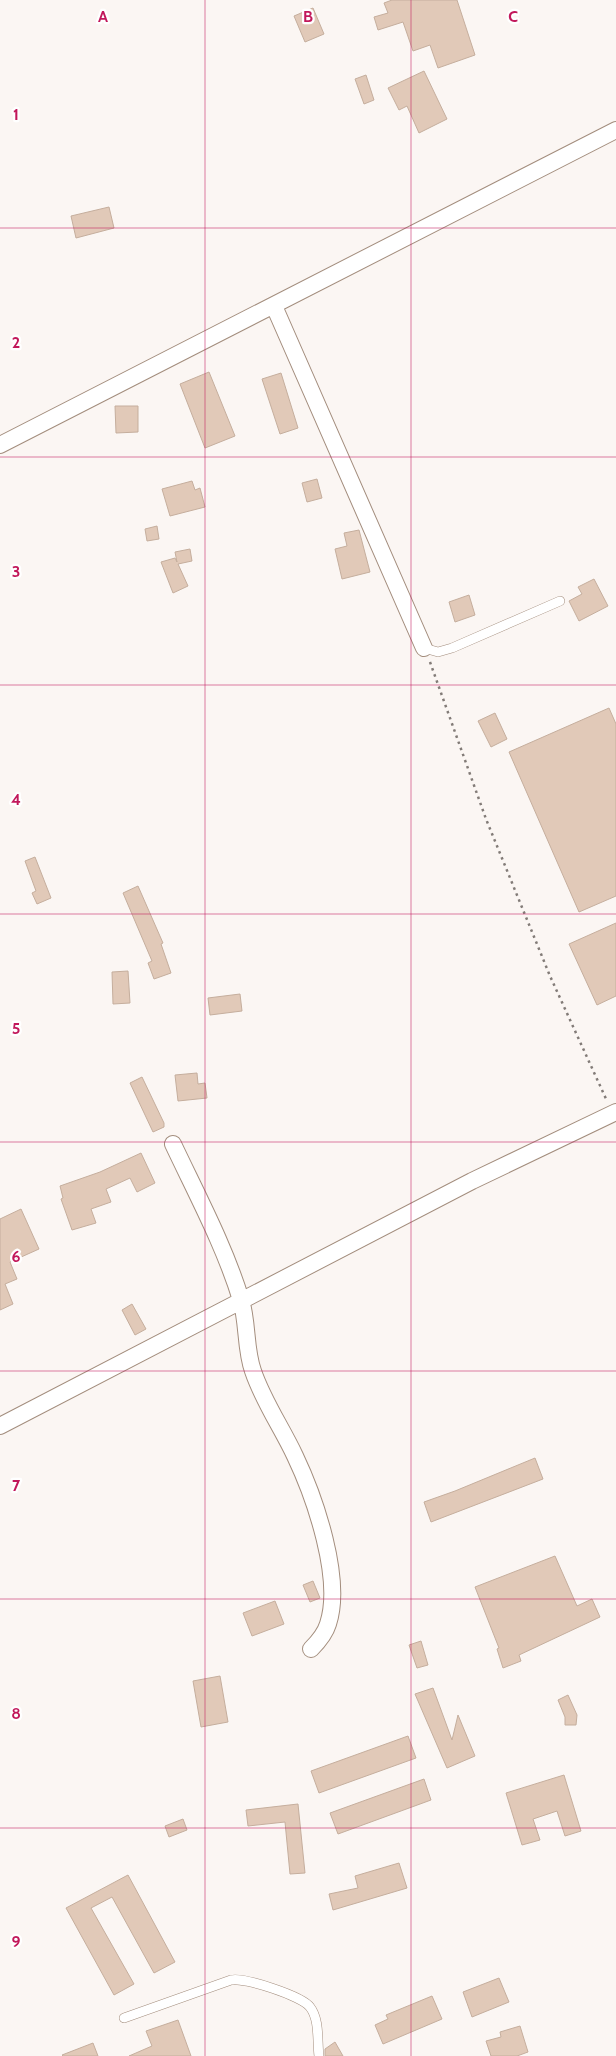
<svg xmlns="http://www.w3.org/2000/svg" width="616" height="2056" font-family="Cabin,sans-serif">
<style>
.building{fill:#e1c9b8;stroke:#c5ae9d}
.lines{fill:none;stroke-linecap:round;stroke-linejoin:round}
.lane-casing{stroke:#a38d7d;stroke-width:10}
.street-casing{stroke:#a38d7d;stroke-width:18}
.path{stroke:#827b77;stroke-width:2.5;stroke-dasharray:2.5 4;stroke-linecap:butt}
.lane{stroke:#fff;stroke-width:9}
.street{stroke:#fff;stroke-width:16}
.grid{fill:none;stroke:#c2185b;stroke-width:1;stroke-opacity:0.55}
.grid-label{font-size:16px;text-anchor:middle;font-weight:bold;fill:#c2185b;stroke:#fff;stroke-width:4.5;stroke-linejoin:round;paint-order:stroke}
</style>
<rect width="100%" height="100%" fill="#fbf6f3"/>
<path class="building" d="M392 0H457L475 55 438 68 430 45 413 51 403 22 378 30 374 17 388 13 384 3Z
M313 8 324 34 305 42 294 16Z
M424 71 447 119 419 133 407 106 399 110 388 88Z
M366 75 374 100 364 104 355 79Z
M109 207 114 228 76 238 71 216Z
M209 372 235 436 205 448 180 384Z
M281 373 298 428 280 434 262 379Z
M115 406H138V432L116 433Z
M317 479 322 498 307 502 302 483Z
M192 481 195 490 200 488 205 507 170 516 162 489Z
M157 526 159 539 147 541 145 529Z
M359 530 370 572 342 579 335 549 347 546 344 533Z
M190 549 192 561 178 564 188 586 173 593 161 562 175 558 177 562 175 552Z
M594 579 608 606 579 621 569 601 582 594 578 587Z
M469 595 475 615 455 622 449 602Z
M609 708 616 724V896L579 912 509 752Z
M495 713 507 739 491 747 478 721Z
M35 857 51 898 37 904 32 893 36 891 25 861Z
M138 886 163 943 161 944 171 973 154 979 148 963 152 961 123 893Z
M616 923V996L597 1005 569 944Z
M128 971 130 1003 113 1004 112 972Z
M240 994 242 1011 210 1015 208 998Z
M197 1073 198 1084 205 1083 207 1098 178 1101 175 1075Z
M142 1077 164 1123V1127L153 1132 130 1083Z
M141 1153 155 1183 137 1192 130 1178 106 1189 111 1202 91 1209 96 1223 72 1230 61 1199 63 1198 60 1186 100 1172Z
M21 1209 39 1249 10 1262 17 1279 5 1284 13 1304 0 1310V1219Z
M132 1304 146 1329 135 1335 122 1310Z
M535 1458 543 1479 431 1522 424 1502 455 1491Z
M555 1556 577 1606 592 1599 600 1617 519 1655 521 1661 503 1668 497 1649 499 1648 475 1587Z
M313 1581 320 1598 310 1602 303 1585Z
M275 1601 284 1624 252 1636 243 1613Z
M421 1641 428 1665 417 1668 409 1645Z
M220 1676 228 1722 201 1727 193 1681Z
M433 1688 452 1740 458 1715 475 1756 447 1768 415 1694Z
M568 1695 577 1715 576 1725H565V1717L558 1700Z
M408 1736 416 1758 319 1793 311 1771Z
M564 1775 581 1831 565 1836 557 1811 533 1819 540 1840 522 1845 506 1793Z
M424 1779 431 1800 338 1834 330 1813Z
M298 1804 305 1873 290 1874 285 1822 248 1826 246 1810Z
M183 1819 187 1830 169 1837 165 1826Z
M399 1863 407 1888 333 1910 329 1894 358 1888 355 1876Z
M128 1875 175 1962 154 1973 112 1897 91 1908 134 1984 114 1995 66 1908Z
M499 1978 509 2002 472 2017 463 1992Z
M432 1996 442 2019 383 2044 375 2025 388 2019 386 2015Z
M178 2020 191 2056H129L152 2046 146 2031Z
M520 2026 528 2052 517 2056H491L486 2041 501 2037 500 2032Z
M335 2042 343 2056H325V2049Z
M93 2043 98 2056H63L62 2055Z"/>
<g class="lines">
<defs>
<path id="lane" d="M424 648 438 652 452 648 560 601
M124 2018 231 1980C244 1977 302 1996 310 2007 320 2020 317 2041 319 2056"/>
<path id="street" d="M274 306 424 648
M0 445 616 130
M173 1144C197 1195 225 1247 241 1300 248 1323 245 1349 253 1371 263 1401 282 1428 295 1456 315 1498 343 1579 328 1624 325 1634 318 1642 311 1649
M0 1426 472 1181 616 1112"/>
</defs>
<use href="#lane" class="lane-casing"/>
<use href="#street" class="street-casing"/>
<path class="path" d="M430 662 486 819 550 976 607 1101"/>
<use href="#lane" class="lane"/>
<use href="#street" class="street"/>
</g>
<path class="grid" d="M205 0V2056M411 0V2056M0 228H616M0 457H616M0 685H616M0 914H616M0 1142H616M0 1371H616M0 1599H616M0 1828H616"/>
<g class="grid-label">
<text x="103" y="22">A</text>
<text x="308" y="22">B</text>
<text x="513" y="22">C</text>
<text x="16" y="120">1</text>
<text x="16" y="348">2</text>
<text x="16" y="577">3</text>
<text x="16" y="805">4</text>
<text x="16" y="1034">5</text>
<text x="16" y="1262">6</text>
<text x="16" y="1491">7</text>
<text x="16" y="1719">8</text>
<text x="16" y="1947">9</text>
</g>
</svg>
